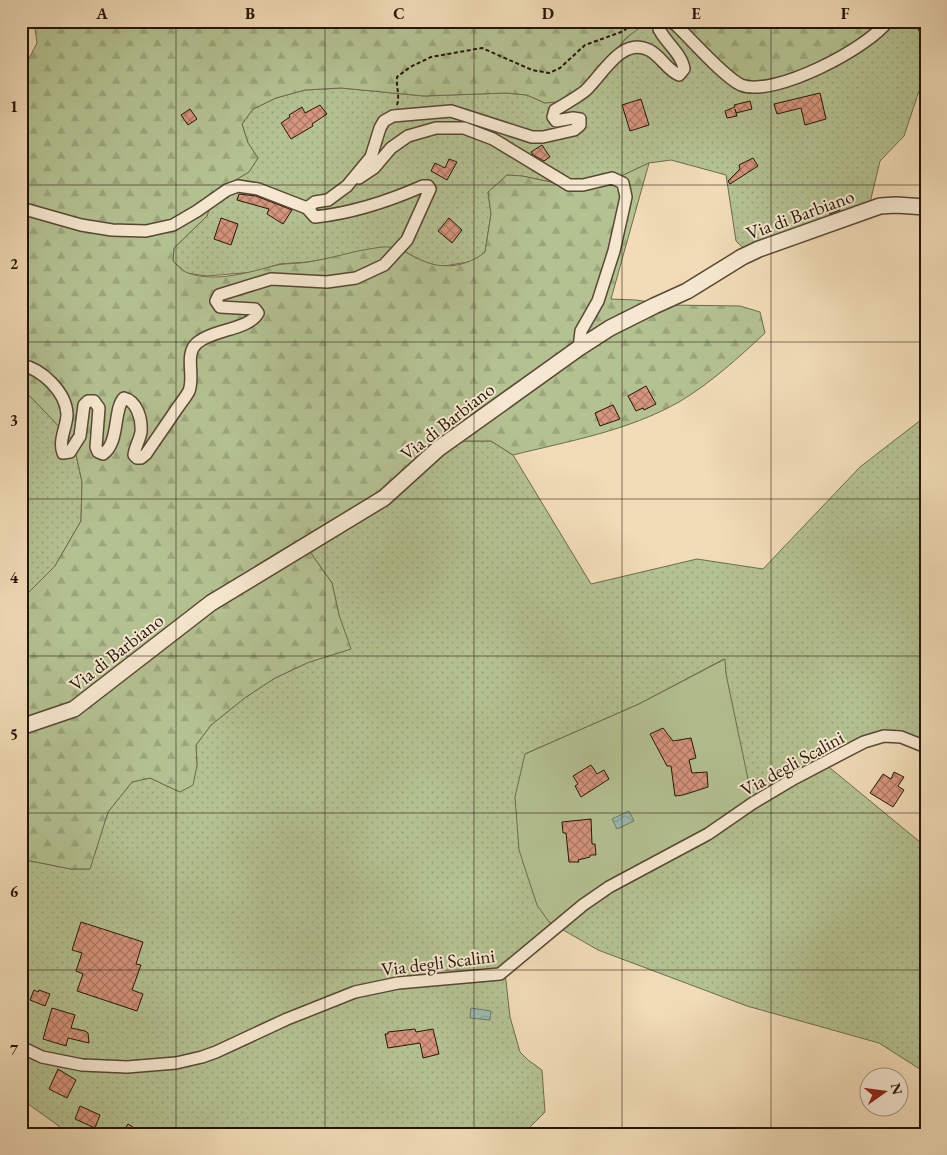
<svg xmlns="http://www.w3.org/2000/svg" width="947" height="1155" font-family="'EB Garamond',serif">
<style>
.grass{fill:url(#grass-dots);stroke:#6c6c4d;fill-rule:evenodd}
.forest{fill:url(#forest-firs);stroke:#6c6c4d}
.garden{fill:#b4c292;stroke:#6c6c4d}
.water{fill:url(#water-waves);stroke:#6c796d}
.building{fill:url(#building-cross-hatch);stroke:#251508}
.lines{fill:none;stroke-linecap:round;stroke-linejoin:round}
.minor-casing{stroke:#584734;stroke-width:14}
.tertiary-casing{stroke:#584734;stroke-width:18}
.path{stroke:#251508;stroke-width:2;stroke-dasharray:4 2.5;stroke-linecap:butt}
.minor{stroke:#f6e8d0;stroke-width:11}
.tertiary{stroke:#f6e8d0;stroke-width:15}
.grid{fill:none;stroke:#251508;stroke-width:1;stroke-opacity:0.55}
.labels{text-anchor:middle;stroke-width:4;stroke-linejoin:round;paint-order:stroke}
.street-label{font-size:19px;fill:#251508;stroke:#f6e8d0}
.neatline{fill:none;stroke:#251508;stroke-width:2}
.grid-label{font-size:16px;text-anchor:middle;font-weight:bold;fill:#251508}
</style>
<defs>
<pattern id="grass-dots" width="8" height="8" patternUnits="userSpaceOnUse" patternTransform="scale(1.25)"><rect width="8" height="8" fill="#b4c292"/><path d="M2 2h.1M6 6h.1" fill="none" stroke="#9ba67c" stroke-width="1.8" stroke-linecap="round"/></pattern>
<pattern id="forest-firs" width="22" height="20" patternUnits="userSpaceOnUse" patternTransform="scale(1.25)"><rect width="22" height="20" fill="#b4c292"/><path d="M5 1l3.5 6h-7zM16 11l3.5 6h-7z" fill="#9ba67c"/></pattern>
<pattern id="water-waves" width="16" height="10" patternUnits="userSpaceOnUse" patternTransform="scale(1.25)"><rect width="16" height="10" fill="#9bbbb0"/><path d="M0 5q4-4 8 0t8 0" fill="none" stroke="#85a096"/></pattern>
<pattern id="building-cross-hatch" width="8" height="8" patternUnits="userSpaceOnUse" patternTransform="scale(1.25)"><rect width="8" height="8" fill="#d6957d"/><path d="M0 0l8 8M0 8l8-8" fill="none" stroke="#ad7864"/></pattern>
</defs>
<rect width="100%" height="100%" fill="#f1dcb7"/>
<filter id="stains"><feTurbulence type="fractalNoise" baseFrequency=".004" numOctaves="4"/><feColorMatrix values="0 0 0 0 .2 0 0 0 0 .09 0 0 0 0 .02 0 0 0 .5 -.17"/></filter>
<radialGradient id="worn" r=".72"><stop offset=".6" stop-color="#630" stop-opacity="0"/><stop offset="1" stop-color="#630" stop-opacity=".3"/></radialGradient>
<path class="grass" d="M649 21 678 22 698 38 728 73 889 21H926V85L919 91 904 136 880 161 868 211 750 254 736 241 726 175 671 160 649 163 617 178 565 185 522 176 507 175 488 192 491 214 485 252 474 261 438 267 420 260 399 248 308 262 279 264 256 272 207 276 186 273 173 261 174 248 207 216 213 198 227 185 249 172 258 158 248 143 242 124 253 109 276 98 305 90 341 88 424 96 506 93 527 95 545 103C554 100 567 97 575 92 603 72 618 38 649 21Z
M21 387 73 441 82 482 81 521 55 566 21 600Z
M926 416V748L900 735 868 740 824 763 926 847V1073L879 1043 747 1006 598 950 558 927 505 972 510 1017 520 1052 528 1060 542 1070 545 1112 523 1134H58L59 1126 21 1099V859L71 869H89L108 812 132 782 150 778 180 792 197 765 196 745 211 725 246 697 275 678 307 663 339 615 332 583 308 549 437 447 464 441H491L513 455 591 584 697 559 763 569 860 467ZM724 659 726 674 525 754 639 704Z"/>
<path class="forest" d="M34 21H649L626 38 604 63 574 93 557 102 545 103 527 95 506 93 424 96 341 88 305 90 276 98 253 109 242 124 248 143 258 158 249 172 227 185 213 198 207 216 174 248 173 261C177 265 182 271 188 273 216 283 250 272 277 265 287 263 298 264 308 262 330 259 352 251 375 248 397 244 403 252 421 260 442 270 467 267 485 252L491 214 488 192 507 175 522 176 565 185 617 178 649 163 611 299 636 300 670 305 740 306 760 312 765 333C738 358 711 383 679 402 628 431 569 441 513 455L491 441H464L437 447 308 549 332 583 339 615 351 649 307 663 275 678 246 697 211 725 196 745 197 765 193 785 180 792 150 778 132 782 108 812 90 869H71L21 859V600L55 566 81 521 82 482 73 441 21 387V74L37 43Z
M675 21H889L880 32 778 83 740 81 728 73 698 38Z"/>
<path class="garden" d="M725 659 726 674 753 803 630 875 558 927 549 922 537 905 519 850 515 797 525 754 639 704Z"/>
<path class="water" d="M629 811 634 821 617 829 612 819Z
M471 1008 491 1011 490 1020 470 1018Z"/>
<path class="building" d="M914 21H926V44Z
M820 93 826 119 805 125 801 108 777 114 774 104Z
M641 99 649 125 630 131 622 105Z
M750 101 752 109 736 113 735 109 737 116 727 118 725 111 735 107 734 105Z
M320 105 327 114 312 124 313 126 291 139 281 123 290 117 289 115 302 107 305 113Z
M190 109 197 119 188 125 181 115Z
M542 145 550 157 544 161 533 155 531 152Z
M753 158 758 166 730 184 728 181 740 169 739 165Z
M449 159 457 162 447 180 431 171 435 163 445 168Z
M239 194 256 196 292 210 283 224 267 214 269 209 237 200Z
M836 203 840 210 830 214 827 207Z
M221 218 238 224 231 245 214 239Z
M449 218 462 230 452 243 438 231Z
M646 386 656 404 644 410 643 408 636 411 628 396Z
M613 405 620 419 600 426 595 413Z
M663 728 673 741 691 738 696 758 689 760 692 773 707 772 708 787 683 795 675 796 671 766H667L650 734Z
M591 765 597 774 604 770 609 779 581 797 575 786 578 784 573 776Z
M894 772 904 777 898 786 904 790 893 807 870 793 883 774 891 779Z
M591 819 592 844H595L596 855H590V857L578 860 579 862H569L566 833H563L562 822Z
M81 922 143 942 136 964 141 965 132 990 143 994 137 1011 77 991 83 974 76 971 82 953 72 950Z
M34 990 38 992 39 990 50 994 45 1006 30 1000Z
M52 1008 75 1015 71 1028 85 1031 88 1033 89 1043 68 1038 66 1046 43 1039Z
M415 1029 416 1032 433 1029 439 1054 423 1058 420 1043 388 1048 385 1034H388V1032Z
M58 1069 76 1080 67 1098 49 1089Z
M80 1106 100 1115 95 1128 75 1119Z
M128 1124 144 1134H122Z"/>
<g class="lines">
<defs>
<path id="minor" d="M669 21 676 25C691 39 724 77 741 85 774 98 868 48 888 21
M359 178 374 168 391 148 408 136 436 128H464L493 139 569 185H583L612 178 623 183 626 197 614 251 598 301 581 331 579 348
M21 208 81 225 112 230 146 231 173 225 197 211 227 190 238 186 258 189 307 208 315 217C353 213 389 201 423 186H428L430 189 407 240 384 265 356 278 327 282 271 279 219 295 216 301 220 307 255 309 258 313C249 330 213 329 197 343 184 354 195 376 189 391 186 397 180 404 176 410 166 425 156 439 146 454L141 458H137L134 455C135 447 140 439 141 432 142 419 137 401 124 398 113 409 120 442 103 454L98 452 96 447 99 408 94 401H88L84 405 80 436 70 452 63 453C58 440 67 427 67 414 66 392 42 369 21 365
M307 208 315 202 328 200 347 186 371 157 380 128 384 121 393 116 451 111 532 137H543L574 130 580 125V119L573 118 556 121 553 117 555 110C565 104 576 98 585 91 602 76 621 36 649 50 661 56 667 70 679 75L684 69C682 54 666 43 659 29L661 23 666 21
M21 1047 42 1057 82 1065 127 1067 176 1063 202 1057 216 1052 287 1019 355 992 398 983 500 974 583 905 609 887 708 834 753 803 795 778 864 742 884 736 901 737 926 747"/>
<path id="tertiary" d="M21 727 74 709 211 603 384 498 438 449 579 348 610 328 654 306 687 291 742 257 759 249 880 206 896 205 926 207"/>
</defs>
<use href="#minor" class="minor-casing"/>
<use href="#tertiary" class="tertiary-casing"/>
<path class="path" d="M397 105C400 96 396 86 397 77L410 67 431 57 482 48 532 70 549 73 560 68 585 45 624 31 633 21"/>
<use href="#minor" class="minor"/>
<use href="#tertiary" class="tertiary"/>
</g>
<path class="grid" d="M176 21V1134M325 21V1134M474 21V1134M622 21V1134M771 21V1134M21 185H926M21 342H926M21 499H926M21 656H926M21 813H926M21 970H926"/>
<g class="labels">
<g class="street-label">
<text transform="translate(800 214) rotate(-20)" y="7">Via di Barbiano</text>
<text transform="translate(447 421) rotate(-38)" y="7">Via di Barbiano</text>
<text transform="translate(116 652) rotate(-38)" y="7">Via di Barbiano</text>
<text transform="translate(792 763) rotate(-29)" y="7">Via degli Scalini</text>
<text transform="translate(438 962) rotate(-7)" y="7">Via degli Scalini</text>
</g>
</g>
<rect width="947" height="1155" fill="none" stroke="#f1dcb7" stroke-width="55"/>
<g transform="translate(884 1092) rotate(76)"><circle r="24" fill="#f6e8d0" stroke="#a29480"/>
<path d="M0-4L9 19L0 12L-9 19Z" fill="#8f2418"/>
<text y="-8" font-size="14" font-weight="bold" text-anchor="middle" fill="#251508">N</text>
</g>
<rect x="28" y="28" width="892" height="1100" class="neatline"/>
<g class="grid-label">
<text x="102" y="19">A</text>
<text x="250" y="19">B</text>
<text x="399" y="19">C</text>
<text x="548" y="19">D</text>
<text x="696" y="19">E</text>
<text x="845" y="19">F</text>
<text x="14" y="112">1</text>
<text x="14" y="269">2</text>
<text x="14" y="426">3</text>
<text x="14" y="583">4</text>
<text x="14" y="740">5</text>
<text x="14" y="897">6</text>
<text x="14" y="1055">7</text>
</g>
<rect width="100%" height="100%" filter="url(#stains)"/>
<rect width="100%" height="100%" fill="url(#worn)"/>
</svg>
